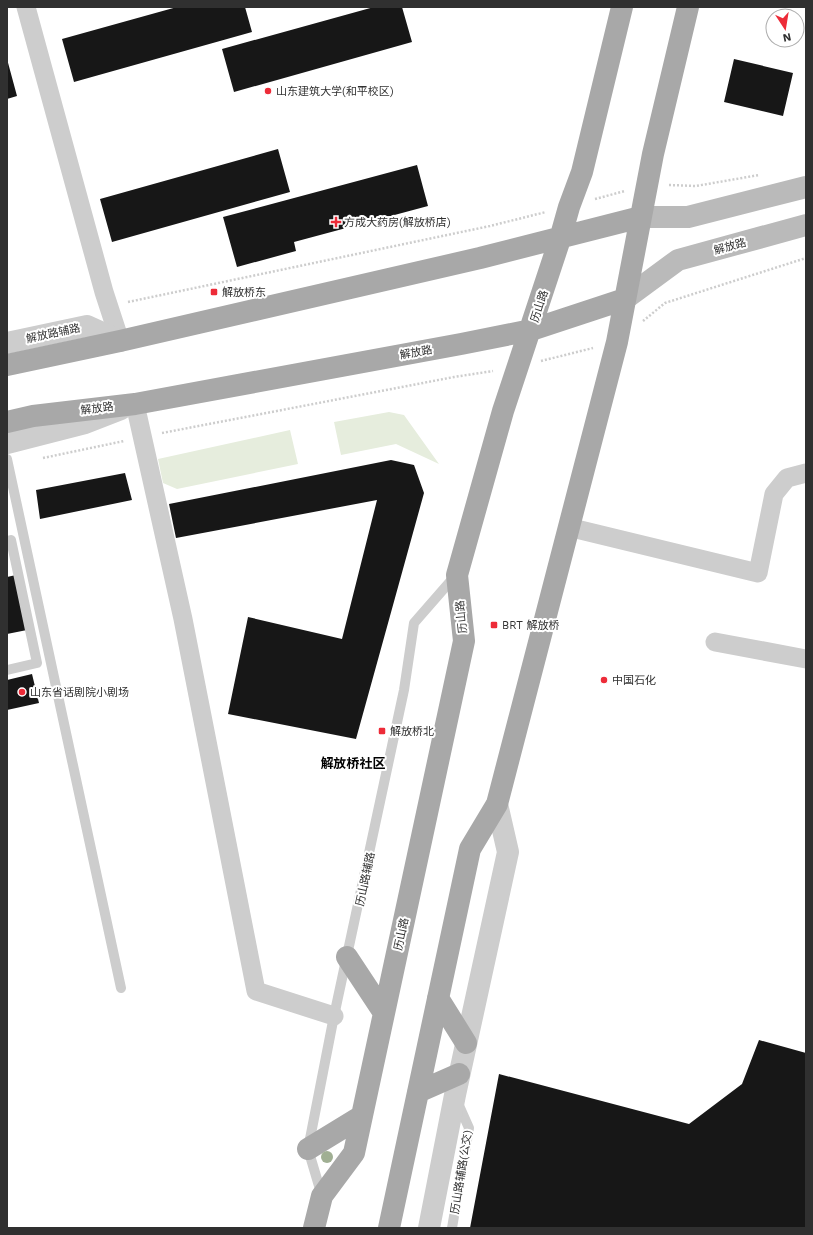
<svg xmlns="http://www.w3.org/2000/svg" width="813" height="1235" font-family="'Work Sans','Noto Sans SC',sans-serif">
<style>
.green{fill:#e6eddd}
.building{fill:#171717}
.lines{fill:none;stroke-linecap:round;stroke-linejoin:round}
.path{stroke:#cdcdcd;stroke-width:2.5;stroke-dasharray:2 2;stroke-linecap:butt}
.service{stroke:#cdcdcd;stroke-width:10}
.minor{stroke:#cdcdcd;stroke-width:19}
.tertiary{stroke:#cdcdcd;stroke-width:22}
.secondary{stroke:#bababa;stroke-width:22}
.primary{stroke:#a8a8a8;stroke-width:22}
.tree{fill:#a0af93}
.poi-dot{fill:#ed2b38;stroke:#fff;stroke-width:1.5}
.labels{text-anchor:middle;stroke-width:4;stroke-linejoin:round;paint-order:stroke}
.poi-label{font-size:11px;fill:#303030;stroke:#fff;text-anchor:start}
.street-label{font-size:11px;fill:#303030;stroke:#fff}
.quarter-label{font-size:13px;font-weight:bold;fill:#000;stroke:#fff}
</style>
<rect width="100%" height="100%" fill="#fff"/>
<path class="green" d="M389 412 404 415 439 464 396 444 341 455 334 422Z
M290 430 298 464 177 489 163 483 158 459Z"/>
<path class="building" d="M177 7H245L252 32 74 82 62 39Z
M374 7H402L412 42 234 92 222 49Z
M7 59 17 96 7 99Z
M734 59 793 73 783 116 724 102Z
M278 149 290 192 112 242 100 199Z
M417 165 428 206 294 242 296 251 237 267 223 217Z
M391 460 414 465 424 493 356 739 228 714 248 617 342 639 377 500 176 538 169 504Z
M125 473 132 500 40 519 36 490Z
M16 575 27 630 7 634V577Z
M32 674 39 703 7 710V680Z
M759 1040 806 1053V1228H470L499 1074 689 1124 742 1084Z"/>
<g class="lines">
<path class="path" d="M669 185 696 186 759 175
M595 199 625 191
M128 302 490 226 546 212
M643 321 665 303 806 258
M541 361 593 348
M162 433 454 377 493 371
M43 458 124 441"/>
<path class="service" d="M7 459 121 988
M7 541 11 540 37 663 7 670
M322 1196 308 1149 334 1016 404 690 414 623 455 576
M452 1228 469 1128 457 1101"/>
<path class="minor" d="M26 7 104 292 120 341
M135 404 183 619 256 991 334 1016
M568 527 758 573 774 494 787 478 806 473
M715 642 806 659"/>
<path class="tertiary" d="M7 343 87 326 120 341
M7 443 85 423 121 409
M429 1228 455 1095 508 852 497 804"/>
<path class="secondary" d="M641 217H688L806 187
M625 299 678 260 806 225"/>
<path class="primary" d="M7 365 120 341 480 258 641 217
M7 422 33 416 135 404 461 344 531 330 625 299
M347 957 384 1013
M438 998 466 1043
M418 1092 459 1074
M308 1149 362 1116
M314 1228 322 1196 354 1153 464 641 457 575 503 411 560 239 569 207 582 172 622 7
M389 1228 470 849 497 804 617 342 653 154 688 7"/>
</g>
<circle class="tree" cx="327" cy="1157" r="6"/>
<g class="poi-dot">
<circle cx="268" cy="91" r="4"/>
<path d="M334 216h4v4h4v4h-4v4h-4v-4h-4v-4h4z"/>
<rect x="210" y="288" width="8" height="8" rx="2"/>
<rect x="490" y="621" width="8" height="8" rx="2"/>
<circle cx="604" cy="680" r="4"/>
<circle cx="22" cy="692" r="4"/>
<rect x="378" y="727" width="8" height="8" rx="2"/>
</g>
<g class="labels">
<g class="poi-label">
<text x="276" y="95">山东建筑大学(和平校区)</text>
<text x="344" y="226">方成大药房(解放桥店)</text>
<text x="222" y="296">解放桥东</text>
<text x="502" y="629">BRT 解放桥</text>
<text x="612" y="684">中国石化</text>
<text x="30" y="696">山东省话剧院小剧场</text>
<text x="390" y="735">解放桥北</text>
</g>
<g class="street-label">
<text transform="translate(730 246) rotate(-15)" y="4">解放路</text>
<text transform="translate(539 306) rotate(-72)" y="4">历山路</text>
<text transform="translate(53 333) rotate(-12)" y="4">解放路辅路</text>
<text transform="translate(416 352) rotate(-10)" y="4">解放路</text>
<text transform="translate(97 408) rotate(-7)" y="4">解放路</text>
<text transform="translate(461 617) rotate(-96)" y="4">历山路</text>
<text transform="translate(365 879) rotate(-78)" y="4">历山路辅路</text>
<text transform="translate(401 934) rotate(-78)" y="4">历山路</text>
<text transform="translate(461 1172) rotate(-81)" y="4">历山路辅路(公交)</text>
</g>
<g class="quarter-label">
<text x="353" y="768">解放桥社区</text>
</g>
</g>
<rect width="813" height="1235" fill="none" stroke="#303030" stroke-width="16"/>
<g transform="translate(785 28) rotate(168)"><circle r="19" fill="#ffffff" stroke="#acacac"/>
<path d="M0-3L7 15L0 10L-7 15Z" fill="#ed2b38"/>
<text y="-6" font-size="11" font-weight="bold" text-anchor="middle" fill="#303030">N</text>
</g>
</svg>
